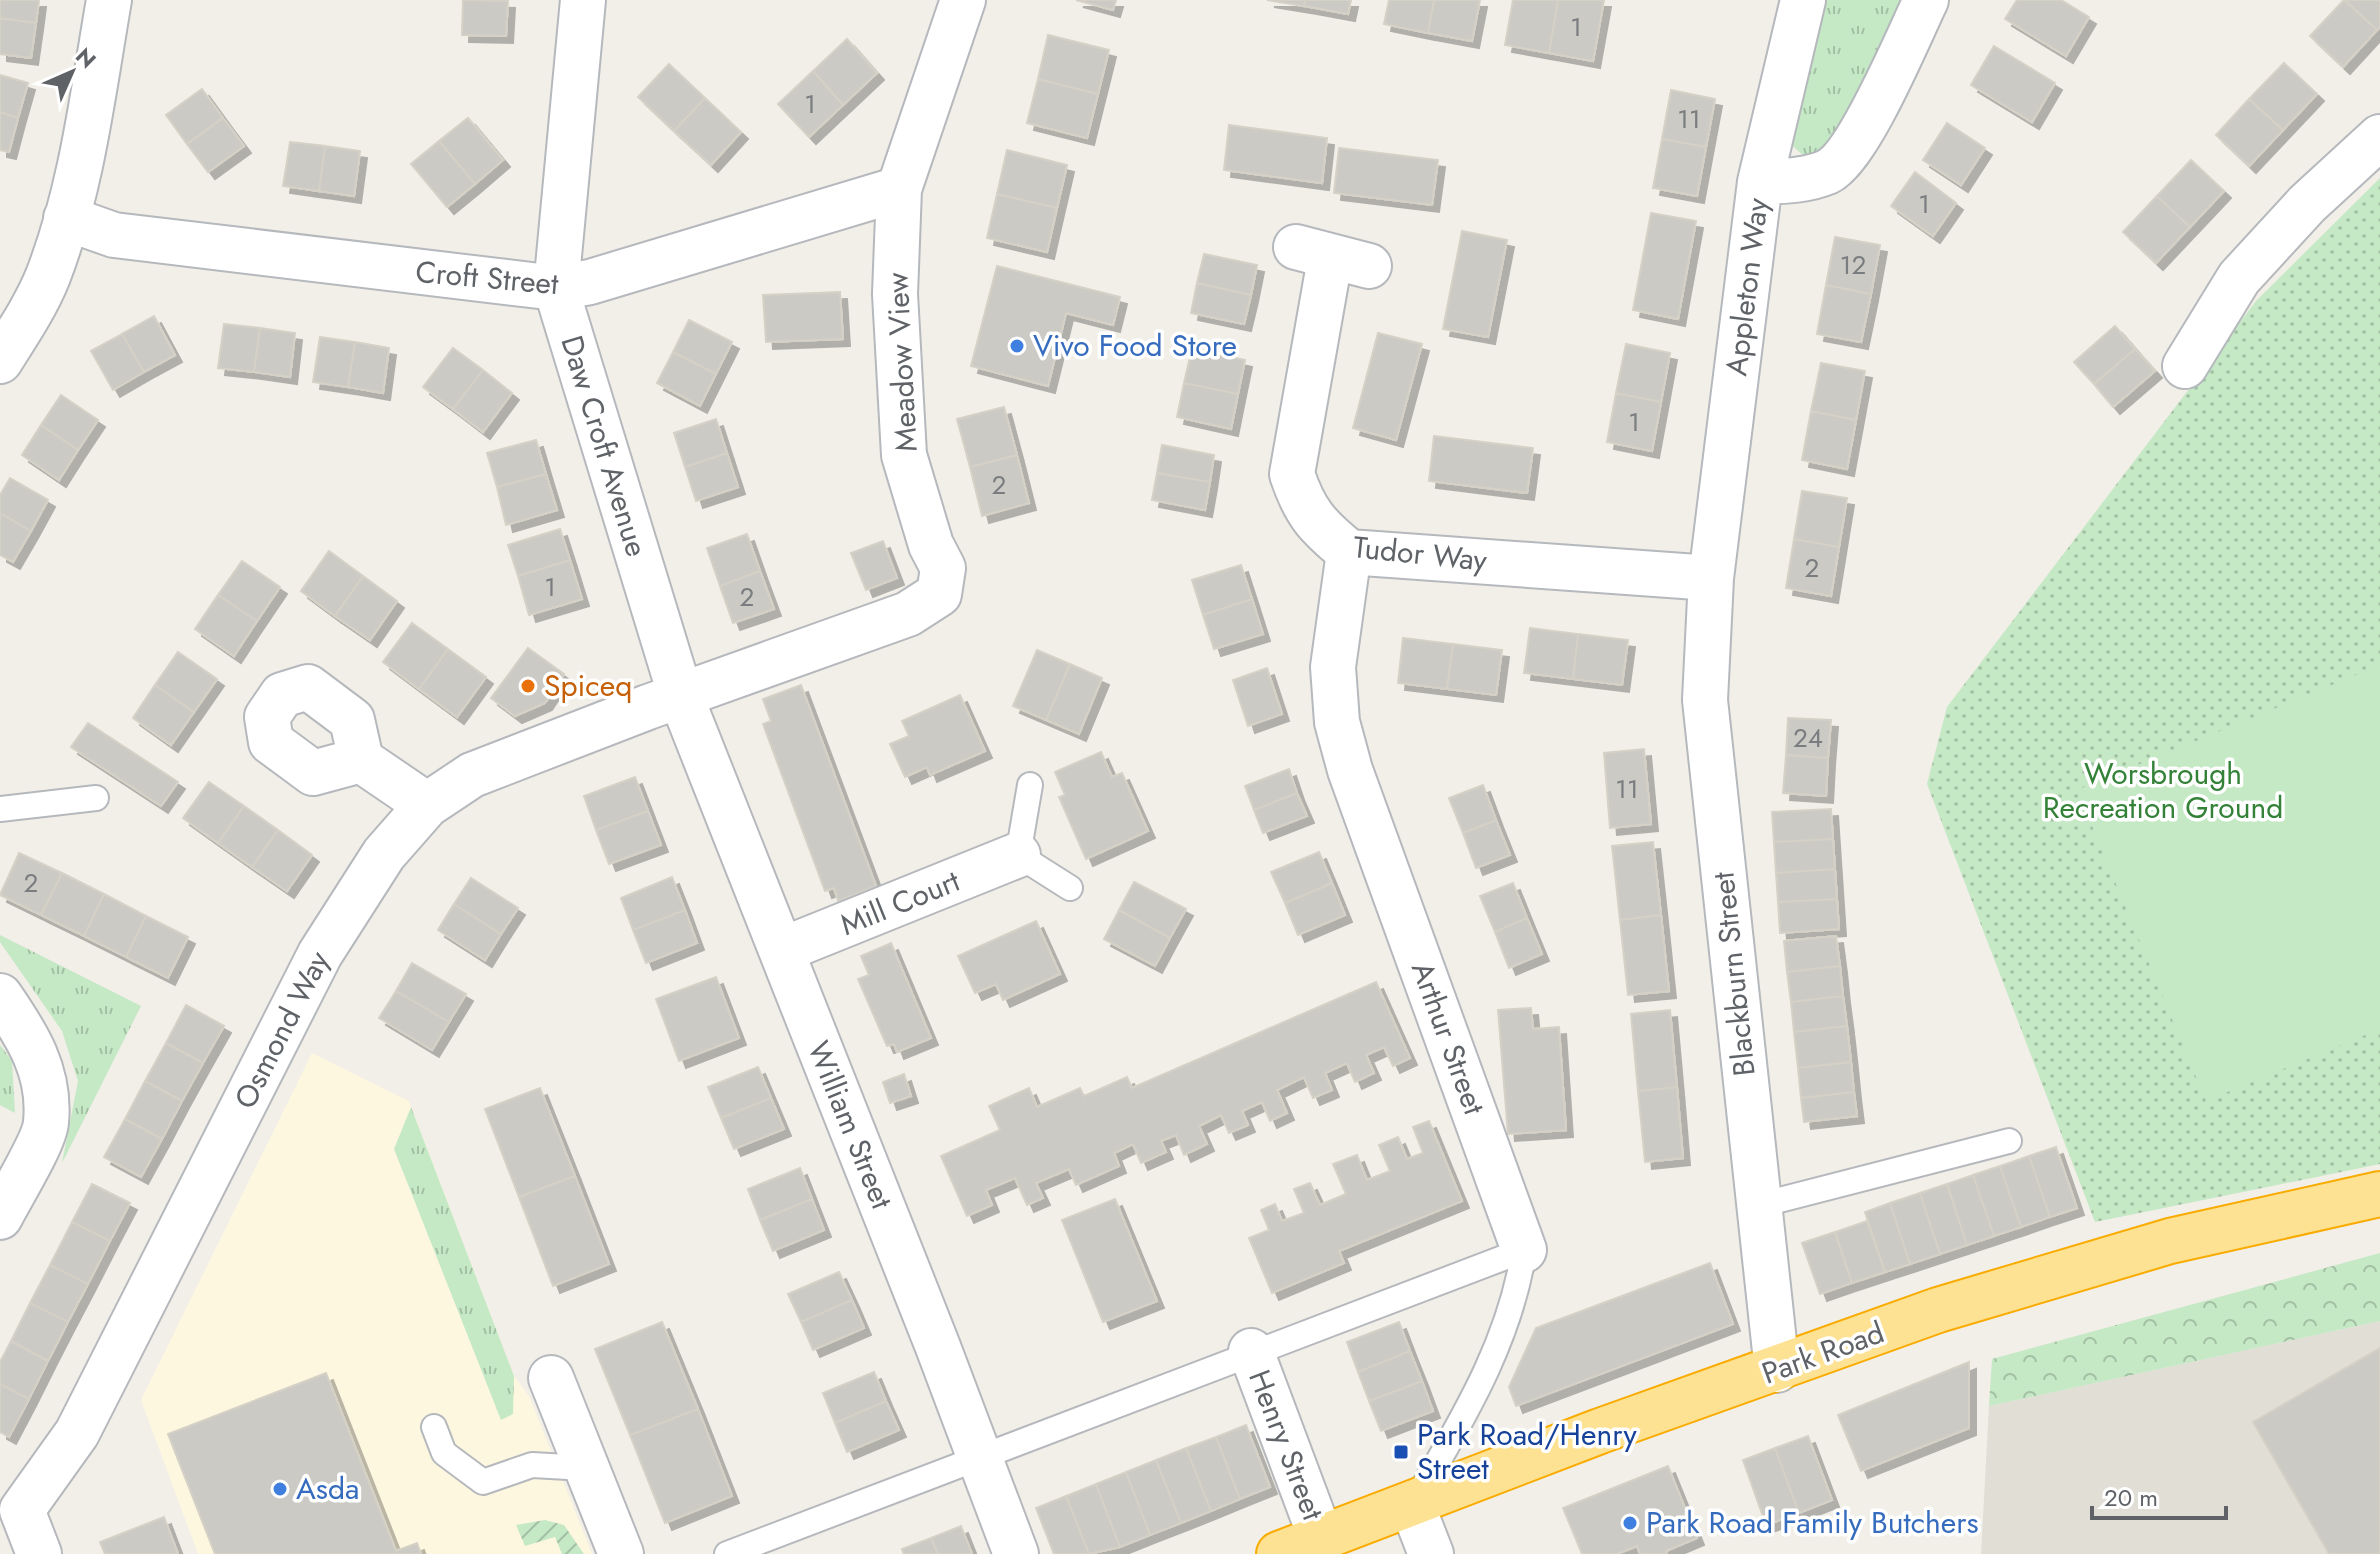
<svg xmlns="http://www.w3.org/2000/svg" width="2380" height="1554" font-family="Jost,sans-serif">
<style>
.commercial{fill:#fef7e0}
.education{fill:#e1ded6}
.grass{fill:url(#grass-tufts)}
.forest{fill:url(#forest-crowns)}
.park{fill:url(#park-dots)}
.garden{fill:url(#garden-furrows)}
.pitch{fill:#c5e8c5}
.building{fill:#cccac5;stroke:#d6d1c6;stroke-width:2;filter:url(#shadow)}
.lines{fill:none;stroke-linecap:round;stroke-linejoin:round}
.lane-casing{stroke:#b5b8bc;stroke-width:28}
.street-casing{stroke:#b5b8bc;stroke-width:48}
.highway-casing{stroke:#f9ab00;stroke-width:48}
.lane{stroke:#fff;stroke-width:24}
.street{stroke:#fff;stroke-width:44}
.highway{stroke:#fde293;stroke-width:44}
.shop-dot{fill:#3f7fe0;stroke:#fff;stroke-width:3}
.food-dot{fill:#e8710a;stroke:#fff;stroke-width:3}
.transit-dot{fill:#1a4fb4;stroke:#fff;stroke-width:3}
.labels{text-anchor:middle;stroke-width:7;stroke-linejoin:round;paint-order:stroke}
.number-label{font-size:26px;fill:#7a7d7f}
.street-label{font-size:30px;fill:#5f6368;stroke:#fff}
.shop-label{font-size:30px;fill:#366cbe;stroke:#fff;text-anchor:start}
.food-label{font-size:30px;fill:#c56008;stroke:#fff;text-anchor:start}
.park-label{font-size:30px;fill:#348238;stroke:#fff}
.transit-label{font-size:30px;fill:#164399;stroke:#fff;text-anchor:start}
</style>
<defs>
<pattern id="grass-tufts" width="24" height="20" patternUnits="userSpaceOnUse" patternTransform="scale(2)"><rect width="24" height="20" fill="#c5e8c5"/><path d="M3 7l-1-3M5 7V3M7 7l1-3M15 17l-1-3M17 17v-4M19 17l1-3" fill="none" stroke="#a3c0a4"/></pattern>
<pattern id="forest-crowns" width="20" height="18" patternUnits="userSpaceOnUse" patternTransform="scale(2)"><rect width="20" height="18" fill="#c5e8c5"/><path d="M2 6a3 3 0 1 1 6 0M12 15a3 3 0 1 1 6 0" fill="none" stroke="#a3c0a4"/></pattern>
<pattern id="park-dots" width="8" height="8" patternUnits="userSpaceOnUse" patternTransform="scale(2)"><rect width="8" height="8" fill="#c5e8c5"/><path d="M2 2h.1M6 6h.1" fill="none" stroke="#a3c0a4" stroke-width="1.8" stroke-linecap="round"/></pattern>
<pattern id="garden-furrows" width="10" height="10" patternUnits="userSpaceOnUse" patternTransform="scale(2)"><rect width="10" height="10" fill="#c5e8c5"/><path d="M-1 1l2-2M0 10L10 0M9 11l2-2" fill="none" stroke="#a3c0a4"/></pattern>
<filter id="shadow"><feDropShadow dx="7" dy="7" stdDeviation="0" flood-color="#0004"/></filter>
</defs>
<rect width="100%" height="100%" fill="#f1efe8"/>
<path class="commercial" d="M312 1053 409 1101 514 1376 529 1396 592 1554H198L141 1400Z"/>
<path class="education" d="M2380 1321V1554H1981L1989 1406Z"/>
<path class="grass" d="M1815 0H1915L1841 140 1813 164 1788 142Z
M0 935 141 1006 62 1163 78 1081 62 1031 0 942Z
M0 1045 12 1061 15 1113 0 1105Z
M411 1107 514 1376 513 1414 501 1420 394 1149Z"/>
<path class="forest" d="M2380 1253V1321L1989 1406 1992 1359Z"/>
<path class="park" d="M2380 178V1164L2095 1222 1927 784 1947 707 2256 301Z"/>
<path class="garden" d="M545 1520 564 1525 584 1554H562L555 1537 525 1546 516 1525Z"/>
<path class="pitch" d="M2380 665V1029L2206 1101 2077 790Z"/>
<path class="building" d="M0 0H39L36 23 0 18Z
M463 0 508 1 506 36 462 35Z
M1076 0H1116L1113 10Z
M1267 0H1305L1304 6Z
M1305 0H1351L1348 14 1304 6Z
M1389 0H1434L1428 33 1384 24Z
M1434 0H1480L1472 41 1428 33Z
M1513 0H1558L1549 53 1505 45Z
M1558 0H1604L1593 61 1549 53Z
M2017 0H2061L2089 17 2066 56 2005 19Z
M2344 0 2377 30 2343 67 2310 36Z
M2345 0H2380V27L2377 30Z
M0 18 36 23 31 58 0 54Z
M1048 35 1109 50 1098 94 1038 79Z
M847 39 877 73 843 105 813 71Z
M1994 46 2055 83 2032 122 1971 85Z
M2284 63 2317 94 2283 130 2249 99Z
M669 64 705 98 674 131 638 97Z
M813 71 843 105 809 137 778 104Z
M0 75 28 83 18 118 0 112Z
M1038 79 1098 94 1087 138 1027 123Z
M202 89 223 118 187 144 166 115Z
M1671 90 1715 99 1706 147 1662 139Z
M705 98 741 132 711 165 674 131Z
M2249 99 2283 130 2249 166 2216 135Z
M0 112 18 118 9 152 0 150Z
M223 118 244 146 208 172 187 144Z
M468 118 503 160 475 184 439 141Z
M1947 123 1985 148 1961 185 1923 160Z
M1229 125 1327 138 1322 183 1224 170Z
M1662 139 1706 147 1697 196 1653 188Z
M439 141 475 184 447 207 411 164Z
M290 142 325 146 319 191 283 186Z
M325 146 360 151 354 196 319 191Z
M1339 148 1438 160 1432 205 1334 193Z
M1007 150 1067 165 1057 208 997 194Z
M2191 160 2224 191 2190 227 2157 196Z
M1915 172 1956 203 1933 236 1891 206Z
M997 194 1057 208 1047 252 987 238Z
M2157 196 2190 227 2156 263 2123 232Z
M1651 213 1696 221 1678 319 1633 310Z
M1462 231 1507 240 1488 337 1443 329Z
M1835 237 1880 245 1871 294 1826 285Z
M1204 254 1257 265 1251 295 1197 283Z
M997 266 1120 297 1113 325 1066 313 1048 386 971 366Z
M1197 283 1251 295 1244 324 1191 313Z
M1826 285 1871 294 1861 342 1817 334Z
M840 292 843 339 766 342 763 295Z
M154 316 175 355 144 372 122 334Z
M689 320 732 342 716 374 673 352Z
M224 324 260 328 254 372 218 368Z
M2115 326 2135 349 2094 384 2074 362Z
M260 328 295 333 290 377 254 372Z
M1378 333 1422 344 1396 440 1353 428Z
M122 334 144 372 113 390 91 351Z
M320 337 355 342 348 387 313 382Z
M355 342 389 348 383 393 348 387Z
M1626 344 1670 353 1661 402 1616 393Z
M453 348 483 370 453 409 423 387Z
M1192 348 1245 360 1238 394 1184 383Z
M2135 349 2155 371 2113 407 2094 384Z
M673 352 716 374 700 406 657 383Z
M1821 363 1865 371 1856 420 1811 411Z
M483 370 512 393 483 432 453 409Z
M1184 383 1238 394 1231 429 1177 417Z
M1616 393 1661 402 1652 451 1607 442Z
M61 395 98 420 78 450 41 425Z
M1004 407 1017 455 970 467 957 419Z
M1811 411 1856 420 1847 469 1802 460Z
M716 419 727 453 685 467 674 433Z
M41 425 78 450 59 480 22 455Z
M1434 436 1533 448 1527 493 1429 481Z
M536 440 546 474 497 487 487 453Z
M1162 445 1214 455 1210 482 1157 473Z
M727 453 738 487 696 501 685 467Z
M1017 455 1029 503 982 516 970 467Z
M1157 473 1210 482 1205 510 1152 500Z
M546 474 557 510 506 525 497 487Z
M10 478 48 500 31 531 0 513V495Z
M1802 491 1847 498 1839 547 1794 539Z
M0 513 31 531 13 562 0 555Z
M560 529 570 560 518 576 508 545Z
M747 534 760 571 720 586 707 548Z
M1794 539 1839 547 1831 596 1786 588Z
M883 541 897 578 866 590 851 553Z
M329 551 363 576 335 616 301 591Z
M570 560 582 599 529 615 518 576Z
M242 561 280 587 257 621 218 595Z
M1241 565 1252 599 1203 615 1192 580Z
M760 571 774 609 733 623 720 586Z
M363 576 397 601 370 640 335 616Z
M218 595 257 621 234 656 195 629Z
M1252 599 1263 634 1214 649 1203 615Z
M412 623 448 649 419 689 383 662Z
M1530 628 1578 634 1573 679 1524 673Z
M1578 634 1628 640 1622 685 1573 679Z
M1403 638 1453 644 1447 689 1398 683Z
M1453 644 1502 650 1496 695 1447 689Z
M528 648 564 674 545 703 515 716 491 698Z
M448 649 486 677 457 717 419 689Z
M1037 650 1070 664 1046 720 1013 706Z
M178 652 217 679 194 712 155 685Z
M1070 664 1102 678 1079 734 1046 720Z
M1267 668 1282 714 1248 726 1233 680Z
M155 685 194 712 171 745 133 718Z
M801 685 876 886 838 901 834 888 825 891 763 724 771 721 763 699Z
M960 695 985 751 930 775 927 767 905 777 890 744 909 736 902 721Z
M1788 718 1831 720 1828 758 1786 755Z
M88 723 178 782 161 806 71 747Z
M1644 749 1651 824 1610 828 1604 753Z
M1101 752 1112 777 1122 773 1148 831 1086 859 1059 797 1065 795 1055 772Z
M1786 755 1828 758 1826 796 1783 793Z
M1289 769 1297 793 1254 810 1245 786Z
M635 777 648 811 596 830 584 796Z
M209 782 244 806 218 843 183 818Z
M1483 785 1496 820 1463 833 1449 798Z
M1297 793 1307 816 1263 833 1254 810Z
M244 806 278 830 252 867 218 843Z
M1831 809 1833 839 1774 842 1772 812Z
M648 811 661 845 609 864 596 830Z
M1496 820 1510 855 1476 868 1463 833Z
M278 830 312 855 287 891 252 867Z
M1833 839 1835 869 1776 873 1774 842Z
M1653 842 1661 915 1620 920 1612 846Z
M1319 852 1332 883 1285 903 1271 872Z
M19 853 62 873 41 915 0 895Z
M1835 869 1837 899 1778 902 1776 873Z
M62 873 104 894 84 936 41 915Z
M672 877 685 910 633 930 621 898Z
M471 878 518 908 501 934 454 904Z
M1134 882 1186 909 1170 938 1119 910Z
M1332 883 1345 915 1298 935 1285 903Z
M1513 883 1527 918 1495 932 1480 896Z
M104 894 146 916 126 957 84 936Z
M1837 899 1839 929 1780 933 1778 902Z
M454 904 501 934 485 960 438 930Z
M685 910 697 943 646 963 633 930Z
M1119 910 1170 938 1155 966 1104 939Z
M1661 915 1669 991 1628 995 1620 920Z
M146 916 188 937 168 978 126 957Z
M1527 918 1542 954 1509 968 1495 932Z
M1036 921 1060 974 1003 1000 996 984 975 993 958 956Z
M1836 936 1840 966 1787 972 1784 941Z
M891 943 931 1038 897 1052 894 1044 887 1046 858 979 869 975 861 956Z
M412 963 466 994 449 1022 396 991Z
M1840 966 1843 996 1791 1002 1787 972Z
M716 977 739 1038 679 1061 656 999Z
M1376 982 1410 1058 1393 1066 1384 1047 1366 1055 1374 1073 1355 1082 1347 1063 1325 1073 1332 1090 1313 1098 1304 1077 1277 1090 1287 1113 1270 1121 1262 1102 1242 1111 1248 1125 1229 1133 1221 1115 1199 1126 1207 1144 1184 1155 1176 1135 1161 1141 1166 1152 1141 1163 1133 1144 1114 1153 1119 1166 1076 1185 1069 1169 1036 1183 1043 1198 1027 1205 1015 1178 986 1190 992 1205 967 1216 941 1156 1000 1130 989 1106 1029 1088 1037 1107 1080 1088 1084 1096 1127 1077 1132 1088Z
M396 991 449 1022 432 1050 379 1018Z
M1843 996 1847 1026 1794 1032 1791 1002Z
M186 1005 224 1026 203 1063 166 1043Z
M1531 1008 1533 1029 1559 1027 1566 1130 1508 1134 1498 1010Z
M1670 1010 1677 1087 1638 1091 1631 1014Z
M1847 1026 1851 1062 1798 1068 1794 1032Z
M166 1043 203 1063 182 1101 145 1081Z
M1851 1062 1854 1092 1801 1098 1798 1068Z
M758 1067 771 1098 721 1118 708 1087Z
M904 1074 911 1096 890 1103 883 1082Z
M145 1081 182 1101 162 1139 125 1119Z
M1677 1087 1683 1158 1645 1162 1638 1091Z
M540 1088 575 1176 519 1197 485 1109Z
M1854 1092 1857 1116 1804 1122 1801 1098Z
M771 1098 784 1129 734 1149 721 1118Z
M125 1119 162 1139 141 1177 104 1157Z
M1429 1121 1462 1201 1339 1251 1344 1263 1272 1293 1249 1238 1269 1230 1261 1210 1275 1204 1282 1221 1304 1213 1294 1189 1310 1183 1320 1205 1346 1194 1333 1164 1357 1155 1367 1180 1390 1171 1379 1145 1398 1137 1407 1159 1423 1153 1413 1127Z
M2056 1147 2077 1208 2050 1217 2029 1156Z
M2029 1156 2050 1217 2021 1227 2000 1166Z
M2000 1166 2021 1227 1994 1236 1973 1175Z
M800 1168 812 1199 760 1220 748 1189Z
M1973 1175 1994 1236 1967 1245 1947 1184Z
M575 1176 609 1264 553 1286 519 1197Z
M92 1184 130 1203 110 1241 72 1222Z
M1947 1184 1967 1245 1940 1254 1920 1193Z
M1920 1193 1940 1254 1910 1264 1890 1203Z
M812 1199 824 1230 773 1251 760 1220Z
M1115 1199 1157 1301 1103 1322 1062 1220Z
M1890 1203 1910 1264 1885 1272 1865 1212Z
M1867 1221 1885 1272 1852 1283 1835 1232Z
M72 1222 110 1241 88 1284 50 1265Z
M1835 1232 1852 1283 1820 1294 1802 1243Z
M1710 1263 1733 1324 1516 1406 1509 1387 1536 1328Z
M50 1265 88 1284 68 1322 30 1303Z
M839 1272 852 1300 801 1322 788 1294Z
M852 1300 864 1328 813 1350 801 1322Z
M30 1303 68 1322 48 1361 11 1341Z
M662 1322 698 1409 630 1435 595 1349Z
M1399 1322 1410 1351 1358 1372 1347 1342Z
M11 1341 48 1361 29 1399 0 1384V1362Z
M2380 1348V1554H2329L2253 1422Z
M1410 1351 1422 1381 1369 1401 1358 1372Z
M1969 1362V1428L1861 1471 1838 1415Z
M874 1372 886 1401 835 1423 823 1393Z
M326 1373 396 1551 417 1543 421 1554H215L168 1434Z
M1422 1381 1433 1411 1381 1431 1369 1401Z
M0 1384 29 1399 9 1437 0 1432Z
M886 1401 899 1430 847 1452 835 1423Z
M698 1409 732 1496 665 1523 630 1435Z
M1246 1425 1270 1487 1240 1499 1216 1437Z
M1808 1436 1832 1500 1799 1513 1775 1448Z
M1216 1437 1240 1499 1211 1511 1186 1448Z
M1186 1448 1211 1511 1181 1523 1156 1460Z
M1775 1448 1799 1513 1766 1525 1743 1460Z
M1156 1460 1181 1523 1150 1535 1126 1472Z
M1668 1466 1697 1538 1666 1551 1667 1554H1640L1637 1546 1617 1554H1582L1563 1508Z
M1126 1472 1150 1535 1120 1547 1096 1484Z
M1096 1484 1120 1547 1089 1554 1066 1496Z
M1066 1496 1089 1554H1054L1036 1508Z
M164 1517 178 1554H105L100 1542Z
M961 1526 972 1554H938L931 1538Z
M931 1538 938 1554H904L902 1549Z"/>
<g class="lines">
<defs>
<path id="lane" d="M1030 785 1018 855 1070 888
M0 809 96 798
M1760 1205 2009 1141
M434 1427 444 1453 483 1482 532 1465 586 1468
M727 1554 1524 1250C1510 1342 1463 1418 1417 1498"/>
<path id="street" d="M583 0 556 288 681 697 938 1347 1016 1554
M1760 182C1782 181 1806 181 1827 172 1859 157 1909 35 1926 0
M66 218 114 235 556 288 590 282 899 189
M1296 247 1369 266
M1330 259 1292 474C1305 513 1317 526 1349 552L1711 578
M0 361C17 334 36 306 48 276 82 188 93 92 109 0
M2185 366 2239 278 2307 204 2380 137
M1349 552 1333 667 1337 722 1350 770 1524 1250
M361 760 313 773 271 742 267 717 282 695 308 687 352 720 361 760 427 805
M782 950 1018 855
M0 996C27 1035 51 1072 46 1122 45 1141 10 1197 0 1217
M1251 1351 1321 1538
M1777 1370 1705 700 1711 578 1760 182 1803 0
M551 1378 621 1554
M1412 1505 1431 1554
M22 1510 77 1433 320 954 384 854 427 805 472 775 648 707 908 614 939 594 943 568 931 545 904 455 895 294 899 189 963 0
M22 1510 39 1554"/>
<path id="highway" d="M1279 1554 1600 1431 1938 1310 2170 1241 2380 1194"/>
</defs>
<use href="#lane" class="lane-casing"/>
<use href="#street" class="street-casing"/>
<use href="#highway" class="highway-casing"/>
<use href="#lane" class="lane"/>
<use href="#street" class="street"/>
<use href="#highway" class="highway"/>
</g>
<g class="shop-dot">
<circle cx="1017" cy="346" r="8"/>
<circle cx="280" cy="1489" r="8"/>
<circle cx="1630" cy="1523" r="8"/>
</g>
<circle class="food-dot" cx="528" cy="686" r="8"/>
<rect class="transit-dot" x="1393" y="1444" width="16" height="16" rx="4"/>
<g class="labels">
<g class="number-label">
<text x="1576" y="36">1</text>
<text x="810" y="113">1</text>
<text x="1689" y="128">11</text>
<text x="1924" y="213">1</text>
<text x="1853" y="274">12</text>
<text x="1634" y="431">1</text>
<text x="999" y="494">2</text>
<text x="1812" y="577">2</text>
<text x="550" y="596">1</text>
<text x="747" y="606">2</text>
<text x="1808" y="747">24</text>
<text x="1627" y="798">11</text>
<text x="31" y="892">2</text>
</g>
<g class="street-label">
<text transform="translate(487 278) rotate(5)" y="10">Croft Street</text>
<text transform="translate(1747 287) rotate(-83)" y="10">Appleton Way</text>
<text transform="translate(902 362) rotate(-93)" y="10">Meadow View</text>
<text transform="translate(604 446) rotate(73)" y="10">Daw Croft Avenue</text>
<text transform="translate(1420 554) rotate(6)" y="10">Tudor Way</text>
<text transform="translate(900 903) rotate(-22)" y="10">Mill Court</text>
<text transform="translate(1734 974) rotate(-96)" y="10">Blackburn Street</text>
<text transform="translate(282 1030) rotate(-63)" y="10">Osmond Way</text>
<text transform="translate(1448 1038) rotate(70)" y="10">Arthur Street</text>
<text transform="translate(850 1125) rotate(68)" y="10">William Street</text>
<text transform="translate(1823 1353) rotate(-20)" y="10">Park Road</text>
<text transform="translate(1286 1445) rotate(69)" y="10">Henry Street</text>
</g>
<g class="shop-label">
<text x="1033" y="356">Vivo Food Store</text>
<text x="296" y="1499">Asda</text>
<text x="1646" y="1533">Park Road Family Butchers</text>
</g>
<g class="food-label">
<text x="544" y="696">Spiceq</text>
</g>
<g class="park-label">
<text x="2163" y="784">Worsbrough<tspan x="2163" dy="34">Recreation Ground</tspan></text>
</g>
<g class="transit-label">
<text x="1417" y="1445">Park Road/Henry<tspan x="1417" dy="34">Street</tspan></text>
</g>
</g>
<g transform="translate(72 72) rotate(45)" stroke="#ffffff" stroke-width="6" paint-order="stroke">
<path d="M0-6L14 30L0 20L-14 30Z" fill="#5f6368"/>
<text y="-12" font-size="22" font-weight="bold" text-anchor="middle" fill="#5f6368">N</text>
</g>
<path d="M2092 1506v12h134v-12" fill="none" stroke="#5f6368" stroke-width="4"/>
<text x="2104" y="1506" font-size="24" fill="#5f6368" stroke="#ffffff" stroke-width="6" paint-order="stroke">20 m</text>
</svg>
